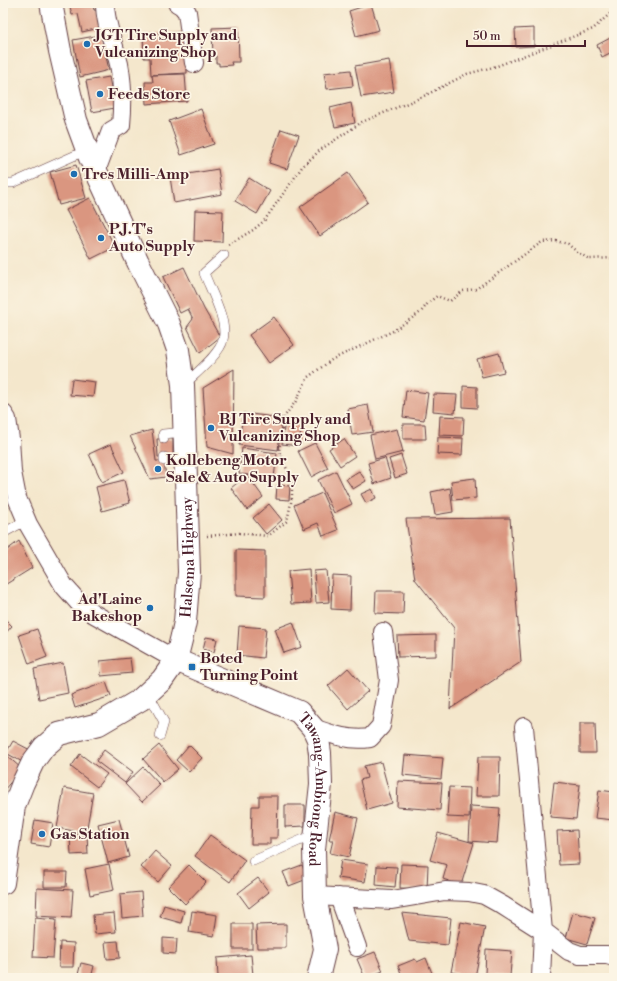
<svg xmlns="http://www.w3.org/2000/svg" width="617" height="981" font-family="'Libre Bodoni',serif">
<style>
.building{fill:#da9680}
.lines{fill:none;stroke-linecap:round;stroke-linejoin:round}
.lane-casing{stroke:#643d43;stroke-width:10}
.street-casing{stroke:#643d43;stroke-width:20}
.secondary-casing{stroke:#643d43;stroke-width:24}
.highway-casing{stroke:#643d43;stroke-width:24}
.path{stroke:#643d43;stroke-width:2.5;stroke-dasharray:1 3;stroke-linecap:butt}
.lane{stroke:#fff;stroke-width:9}
.street{stroke:#fff;stroke-width:18}
.secondary{stroke:#fff;stroke-width:22}
.highway{stroke:#fff;stroke-width:22}
.poi-dot{fill:#1f6fb2;stroke:#fcf5e5;stroke-width:1.5}
.labels{text-anchor:middle;stroke-width:3.5;stroke-linejoin:round;paint-order:stroke}
.poi-label{font-size:15px;font-weight:bold;fill:#4a1f2b;stroke:#fcf5e5;text-anchor:start}
.street-label{font-size:15px;fill:#4a1f2b;stroke:#fcf5e5}
</style>
<rect width="100%" height="100%" fill="#fcf5e5"/>
<filter id="ink" filterUnits="userSpaceOnUse"><feTurbulence type="fractalNoise" baseFrequency=".025" numOctaves="2"/><feDisplacementMap in="SourceGraphic" scale="8" xChannelSelector="R" yChannelSelector="G"/><feConvolveMatrix kernelMatrix="1 2 1 2 8 2 1 2 1" color-interpolation-filters="sRGB"/></filter>
<filter id="wash" filterUnits="userSpaceOnUse"><feTurbulence type="fractalNoise" baseFrequency=".012" numOctaves="4" result="noise"/><feDisplacementMap in="SourceGraphic" scale="16" xChannelSelector="R" yChannelSelector="G"/><feGaussianBlur stdDeviation="0.9" result="paint"/><feColorMatrix in="noise" values="0 0 0 0 0 0 0 0 0 0 0 0 0 0 0 0 0 1.4 0 .05"/><feComposite in="paint" operator="in"/></filter>
<g filter="url(#wash)">
<rect width="100%" height="100%" fill="#f4e7cc"/>
<g id="blocks">
<path class="building" d="M69 3H92L94 10H96L100 28 82 32 78 14 72 15Z
M371 4 379 30 356 36 349 11Z
M238 27 239 62H231L232 65 219 66V63H216V56H213L212 28Z
M534 28V46L516 47 515 29Z
M185 32 187 73 151 75 150 58H144L143 34Z
M101 35 109 70 80 77 73 40Z
M614 36V51L602 57 597 45Z
M389 60 394 92 361 97 355 66Z
M351 70 353 86 327 89 324 73Z
M185 74 187 101 146 104 145 82H153L152 75Z
M109 77 115 108 92 112 86 81Z
M351 103 355 123 335 127 330 108Z
M201 109 214 144 181 155 169 121Z
M281 129 299 135 287 169 269 163Z
M76 165 86 198 59 205 50 172Z
M218 169 222 194 174 203 170 177Z
M348 173 368 202 320 236 300 207Z
M249 178 270 191 257 214 235 201Z
M90 198 115 247 91 259 66 210Z
M195 210 223 211 222 242 194 241Z
M184 267 204 309 220 337 200 353 187 327 193 319 188 309 180 313 163 277Z
M274 317 294 345 269 363 249 335Z
M499 353 504 372 482 377 477 359Z
M234 369 233 454 207 447 203 388Z
M72 379 95 382 93 397 70 395Z
M463 386 477 387V408L463 407Z
M406 390 428 393 424 420 403 417Z
M434 394 457 395 455 413 433 411Z
M368 405 373 432 352 435 348 409Z
M243 413 282 418 278 450 239 445Z
M440 416 464 417 463 436 439 435Z
M285 419 302 421 299 446 282 444Z
M403 424H425L426 439H403Z
M397 429 403 452 375 459 370 435Z
M152 430 156 461H164L166 477 150 479 130 436Z
M438 437 463 438 462 455 437 454Z
M157 439H173V457H158Z
M344 439 355 456 340 466 329 449Z
M315 443 328 468 311 477 298 451Z
M111 444 124 472 102 482 89 454Z
M242 448 277 453 274 478 239 474Z
M401 455 407 474 395 478 389 459Z
M385 458 391 478 374 484 368 463Z
M336 471 352 504 334 513 318 480Z
M359 471 366 481 353 489 346 479Z
M247 475 263 497 247 510 231 488Z
M475 478 476 498 453 500 451 481Z
M124 480 130 503 102 511 96 487Z
M277 485 290 486 289 500 276 499Z
M450 488 453 512 435 515 431 492Z
M372 489 376 498 366 503 361 494Z
M322 493 338 530 323 536 318 523 304 529 294 505Z
M269 504 282 520 266 534 253 518Z
M510 518 521 662 450 709 454 628 415 579 406 519Z
M19 541 32 568 3 586V553Z
M236 550 265 551V597L236 596Z
M309 569 311 603 291 604 288 571Z
M326 570 329 602 316 603 314 571Z
M332 575 351 576 350 610 331 609Z
M376 591H404L403 614 375 613Z
M3 617 12 626 3 636Z
M293 622 302 647 284 653 275 629Z
M239 626 266 628 263 658 237 655Z
M37 629 47 657 29 664 19 635Z
M436 635V656L398 657 397 636Z
M206 637 217 639 214 652 203 649Z
M130 658 132 673 101 676 100 661Z
M63 663 68 693 39 699 34 669Z
M348 668 368 691 348 709 328 686Z
M106 682 111 696 75 708 71 695Z
M580 723H595L596 753H580Z
M13 741 34 752 28 765 6 753Z
M159 745 178 769 163 782 143 759Z
M189 745 202 758 189 772 176 760Z
M104 750 133 772 125 783 96 761Z
M5 754 22 769 3 791V756Z
M80 754 107 774 97 787 71 767Z
M405 755 443 758 441 779 403 775Z
M478 757H500L499 796H476Z
M381 762 392 803 367 810 360 780 367 778 364 766Z
M143 767 160 785 142 802 125 784Z
M398 781 442 783 440 810 397 807Z
M554 782 580 785 576 819 550 817Z
M449 787 470 788 469 818 447 817Z
M64 788 93 793 86 833 57 828Z
M599 790 614 792V820L595 818Z
M259 796H278L277 838H270V844H251L252 806H259Z
M285 805H305V826L285 827Z
M471 806 500 808 497 843 469 841Z
M335 812 358 818 349 857 330 853 333 840H329Z
M119 819 129 857 108 863 98 824Z
M35 820 53 823 49 847 31 844Z
M577 830 579 864 559 865 557 831Z
M438 833 474 843 461 885 443 879 447 865 430 860Z
M87 834 88 854 71 855 70 835Z
M210 835 245 860 230 882 195 856Z
M155 851 172 866 158 882 141 867Z
M341 860 368 864 365 882 338 878Z
M109 864 114 890 90 895 85 869Z
M401 864 428 865 427 889 400 888Z
M189 865 206 882 185 904 168 887Z
M302 865 307 879 289 886 283 872Z
M377 866 397 867 395 887 376 885Z
M44 872H67L66 887H44Z
M258 878 269 892 249 908 238 893Z
M37 888 73 890 71 918 36 916Z
M141 892 143 916 122 918 120 894Z
M164 905 184 911 181 923 160 917Z
M192 911 217 915 214 936 189 932Z
M573 912 595 918 587 944 566 938Z
M114 913 116 932 95 934 93 915Z
M402 913 451 918 448 945 409 941Z
M35 918 56 920 53 958 33 957Z
M461 922 485 927 475 977 451 972Z
M233 924H252V949H233Z
M286 924V948H257L256 925Z
M163 938 177 939 176 954 163 953Z
M118 941 120 958 107 959 105 942Z
M60 942 74 943 73 967H59Z
M486 949 512 951 510 976 485 975Z
M375 952 383 971 365 978 357 959Z
M251 955 253 975 218 977 217 958Z
M426 958 434 978H403L398 966 415 959 417 962Z
M81 963 94 966 91 978H77Z"/>
</g>
</g>
<g filter="url(#ink)">
<use href="#blocks" fill-opacity="0" stroke="#643d43" stroke-width="1"/>
<g class="lines">
<defs>
<path id="lane" d="M3 183H13L87 150
M185 384C195 374 220 354 223 340 228 321 211 291 204 273L224 255
M164 439 163 434 185 432
M164 457V461L185 460
M3 533 27 520
M148 693 164 722 160 736
M253 861 315 834"/>
<path id="street" d="M177 3 182 6 187 12 194 63
M96 171 111 131 121 125C123 104 123 85 119 64 114 44 105 24 105 3
M3 413 7 419 10 439 12 472 17 498 28 524 64 586 80 604 94 614 176 660
M524 727 543 931 541 978
M313 728C333 735 350 741 370 738L381 726 389 680 383 632
M315 896 392 900 445 891 469 892 484 895 502 905 543 931 569 951 580 955H607L614 957
M339 897 357 947"/>
<g id="secondary">
<path id="s1" d="M176 660 299 712 313 728 318 739 320 753 321 784 314 849 315 896 325 949 318 978"/>
</g>
<g id="highway">
<path id="s2" d="M3 883 14 806 23 783 33 762 44 747 59 734 99 724 140 700 162 680 176 660 182 636 185 622 189 572 183 385 178 350 169 324 138 262 90 158 76 120 60 51 51 3"/>
</g>
</defs>
<use href="#lane" class="lane-casing"/>
<use href="#street" class="street-casing"/>
<use href="#secondary" class="secondary-casing"/>
<use href="#highway" class="highway-casing"/>
<path class="path" d="M228 245 253 230 264 221 302 167 320 150 362 122 422 97 467 74 497 66 593 29 614 10
M207 536 240 533 268 536 287 521 292 498V481L279 451 284 417 296 401 308 377 333 359 393 331 421 312 428 303 437 296 450 301 463 291 476 289 542 242 556 241 568 244 577 252 589 259 614 258"/>
<use href="#lane" class="lane"/>
<use href="#street" class="street"/>
<use href="#secondary" class="secondary"/>
<use href="#highway" class="highway"/>
</g>
</g>
<g class="poi-dot">
<circle cx="87" cy="44" r="4"/>
<circle cx="100" cy="94" r="4"/>
<circle cx="74" cy="174" r="4"/>
<circle cx="101" cy="238" r="4"/>
<circle cx="211" cy="428" r="4"/>
<circle cx="158" cy="469" r="4"/>
<circle cx="150" cy="608" r="4"/>
<rect x="188" y="663" width="8" height="8" rx="2"/>
<circle cx="42" cy="834" r="4"/>
</g>
<g class="labels">
<g class="poi-label">
<text x="95" y="40">JGT Tire Supply and<tspan x="95" dy="17">Vulcanizing Shop</tspan></text>
<text x="108" y="99">Feeds Store</text>
<text x="82" y="179">Tres Milli-Amp</text>
<text x="109" y="234">P.J.T's<tspan x="109" dy="17">Auto Supply</tspan></text>
<text x="219" y="424">BJ Tire Supply and<tspan x="219" dy="17">Vulcanizing Shop</tspan></text>
<text x="166" y="465">Kollebeng Motor<tspan x="166" dy="17">Sale &amp; Auto Supply</tspan></text>
<text x="142" y="604" text-anchor="end">Ad'Laine<tspan x="142" dy="17">Bakeshop</tspan></text>
<text x="200" y="663">Boted<tspan x="200" dy="17">Turning Point</tspan></text>
<text x="50" y="839">Gas Station</text>
</g>
<g class="street-label">
<text dy="5" stroke="none"><textPath href="#s2" startOffset="411">Halsema Highway</textPath></text>
<text dy="5" stroke="none"><textPath href="#s1" startOffset="216">Tawang-Ambiong Road</textPath></text>
</g>
</g>
<rect width="617" height="981" fill="none" stroke="#fcf5e5" stroke-width="16"/>
<path d="M467 40v6h118v-6" fill="none" stroke="#4a1f2b" stroke-width="2"/>
<text x="473" y="40" font-size="12" fill="#4a1f2b" stroke="#fcf5e5" stroke-width="3" paint-order="stroke">50 m</text>
</svg>
